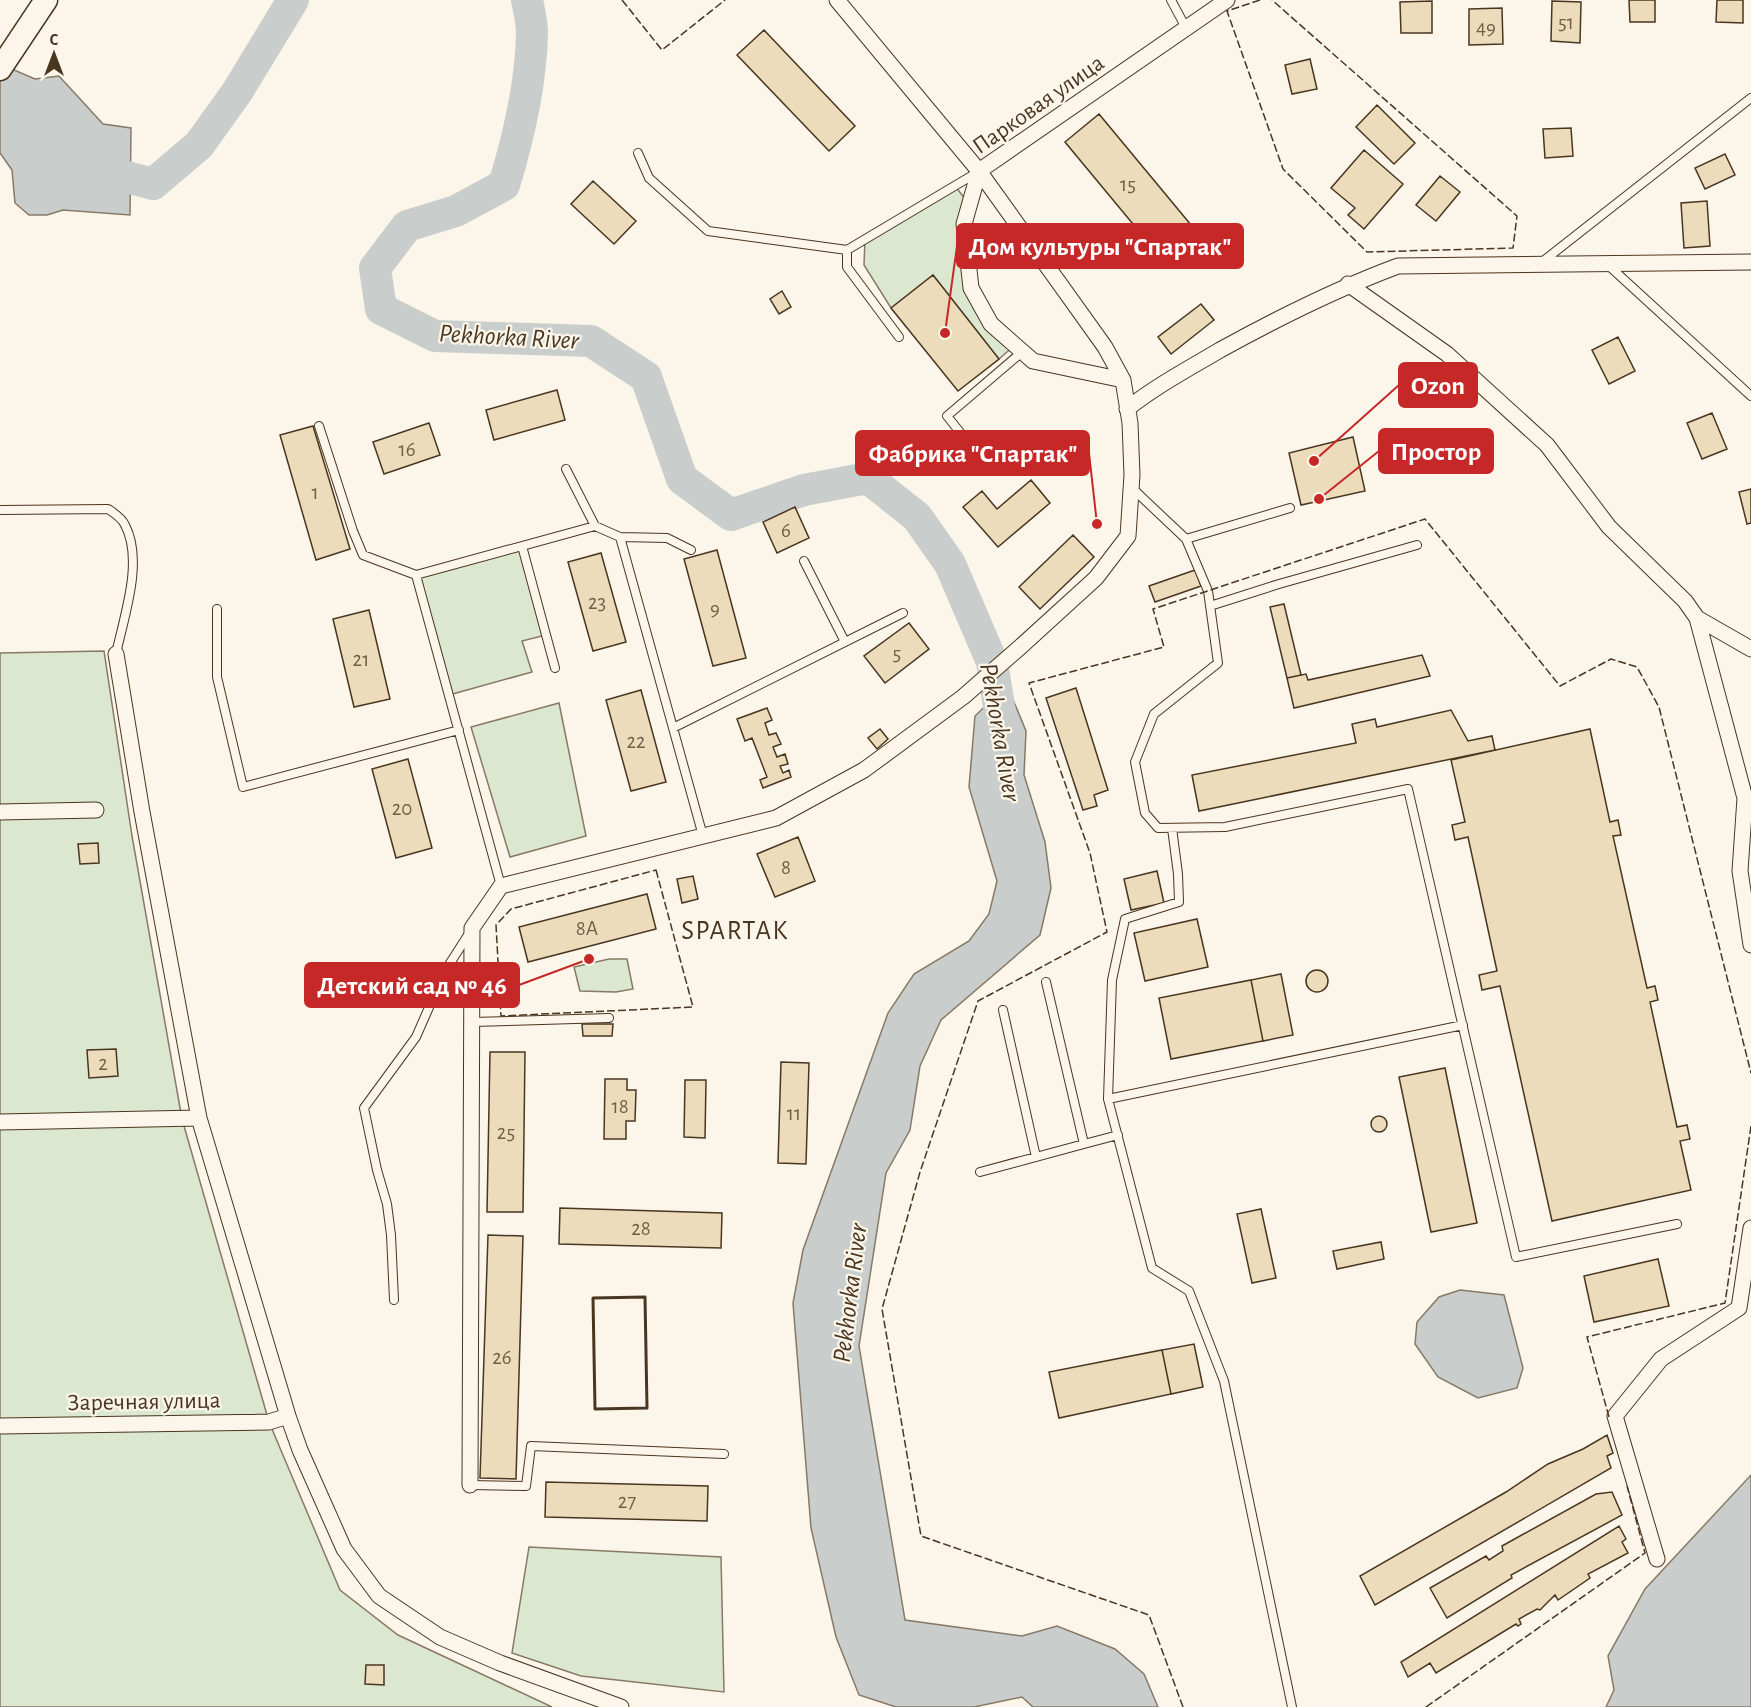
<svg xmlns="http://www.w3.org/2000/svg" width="1751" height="1707" font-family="'Alegreya Sans',sans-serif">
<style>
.green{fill:#dce7d0;stroke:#887966;stroke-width:1.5}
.water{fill:#c9cecd;stroke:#887966;stroke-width:1.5}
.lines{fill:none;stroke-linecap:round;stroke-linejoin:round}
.river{stroke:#c9cecd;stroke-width:32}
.building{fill:#ecdcbc;stroke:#4a3520;stroke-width:1.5}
.service-casing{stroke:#4a3520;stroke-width:10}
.minor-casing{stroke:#4a3520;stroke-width:17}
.secondary-casing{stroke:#4a3520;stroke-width:25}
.service{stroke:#fbf6e9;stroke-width:8}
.minor{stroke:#fbf6e9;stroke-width:15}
.secondary{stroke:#fbf6e9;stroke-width:22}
.fence{stroke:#4a3520;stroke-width:1.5;stroke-dasharray:8 3;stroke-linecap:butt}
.wall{stroke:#4a3520;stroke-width:3}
.labels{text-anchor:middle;stroke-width:4.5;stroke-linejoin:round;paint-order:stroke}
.number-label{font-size:21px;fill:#725f47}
.street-label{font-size:24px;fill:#4a3520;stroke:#fbf6e9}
.water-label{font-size:26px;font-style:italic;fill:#4a3520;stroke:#fbf6e9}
.quarter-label{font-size:27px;letter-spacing:1.5px;fill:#4a3520;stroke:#fbf6e9}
.leader{fill:none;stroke:#c62828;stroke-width:2}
.callout-dot{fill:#c62828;stroke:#fbf6e9;stroke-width:2}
.callout{fill:#c62828;stroke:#c62828;stroke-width:2}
.callout-label{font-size:26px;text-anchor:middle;font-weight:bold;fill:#fff}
</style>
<rect width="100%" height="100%" fill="#fbf6e9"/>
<path class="green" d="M954 185 971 206V288L1015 345 999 359 933 275 891 308 864 265 865 239Z
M522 546 546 635 522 641 532 672 449 695 416 575Z
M104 651 132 836 182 1119 269 1422 340 1590 398 1635 552 1707H0V653Z
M559 703 586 836 510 857 471 727Z
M609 959H627L633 989 616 992 580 991 574 967Z
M529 1547 721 1557 724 1692 581 1676 512 1653Z"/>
<path class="water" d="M0 64 35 79 59 76 103 124 131 128 130 215 63 210 47 215H29L15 203 12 170 0 153Z
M1007 685 1026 731 1024 775 1045 842 1051 888 1040 935 941 1020 920 1066 910 1130 886 1173 859 1346 905 1620 1022 1636 1057 1626 1115 1649 1144 1674 1158 1707H1033L1022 1697 974 1707H896L859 1695 836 1637 811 1528 793 1303 803 1250 888 1013 914 974 969 941 989 914 997 881 969 787 975 716Z
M1460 1290 1504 1295 1523 1368 1517 1388 1478 1398 1438 1377 1415 1344 1417 1322 1439 1297Z
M1751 1475V1707H1606L1614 1690 1608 1656 1645 1589Z"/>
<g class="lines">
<path class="river" d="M527 0C529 10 532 22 532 33 531 84 519 136 504 185L456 211 407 226 375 268 381 309 435 336 591 341 646 377 682 479 731 515 804 490 868 478 917 517 950 564 992 662 1004 738
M89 167 153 184 199 145 237 92 293 0"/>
</g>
<path class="building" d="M1629 0H1655V22H1630Z
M1717 0H1743V23L1716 22Z
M1432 1V33H1401L1400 2Z
M1552 1 1581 2 1580 43 1551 41Z
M1502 8 1503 44 1469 45V9Z
M764 30 855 126 829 151 737 55Z
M1310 59 1317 89 1292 94 1285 65Z
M1377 105 1415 143 1394 164 1356 127Z
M1099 114 1191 225 1157 253 1065 142Z
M1571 128 1573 156 1545 158 1543 129Z
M1364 150 1403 184 1364 229 1348 215 1355 208 1331 188Z
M1725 154 1735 175 1705 189 1695 168Z
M1440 176 1460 192 1436 221 1416 205Z
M593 181 636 221 614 244 571 204Z
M1707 201 1710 246 1684 248 1681 203Z
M933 275 999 359 958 391 891 308Z
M782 291 791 307 779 314 770 299Z
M1201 304 1214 320 1171 354 1158 337Z
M1618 337 1635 371 1609 384 1592 350Z
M557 390 565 420 494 440 486 410Z
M1712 413 1727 449 1702 459 1687 423Z
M429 423 440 455 384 474 373 442Z
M313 426 350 549 316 560 280 435Z
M1353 437 1365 491 1301 505 1289 453Z
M1031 480 1050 503 998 547 963 507 982 491 997 509Z
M1751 489V523L1747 524 1739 492Z
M795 507 809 538 777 553 763 522Z
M1073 535 1094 557 1040 609 1019 587Z
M717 550 746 658 713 666 684 559Z
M601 553 626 642 593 651 568 562Z
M1195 570 1201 586 1155 602 1149 586Z
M1284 604 1301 675 1287 678 1270 607Z
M369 610 390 699 354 707 333 619Z
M909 623 929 649 885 683 864 656Z
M1422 655 1430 676 1294 708 1287 678 1306 674 1308 680Z
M1076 688 1108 790 1094 795 1097 806 1083 810 1046 698Z
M641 690 666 782 631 791 606 700Z
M767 708 772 720 765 723 769 735 776 733 781 744 773 747 777 757 785 754 788 764 780 766 783 773 789 770 791 777 763 788 760 780 767 777 752 738 745 741 737 719Z
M1451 710 1468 741 1492 736 1495 750 1199 811 1192 775 1356 743 1352 724 1375 719 1377 727Z
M880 729 888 739 877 749 868 738Z
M1590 729 1610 822 1618 820 1621 835 1613 836 1647 988 1655 986 1658 1000 1650 1002 1677 1127 1687 1125 1690 1139 1680 1141 1691 1190 1552 1221 1500 986 1482 990 1479 975 1497 971 1468 837 1455 840 1452 825 1465 822 1451 760Z
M408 759 432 848 396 858 372 769Z
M798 837 815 881 775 897 757 854Z
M98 843 99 863 80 864 78 844Z
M1157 871 1164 903 1131 910 1124 879Z
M693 876 698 899 682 903 677 879Z
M647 894 656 929 528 962 519 927Z
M1197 919 1208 967 1145 981 1134 933Z
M1306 981a11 11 0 1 1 22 0a11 11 0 1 1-22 0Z
M1281 974 1293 1035 1263 1041 1251 980Z
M1251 980 1263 1041 1171 1059 1159 998Z
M582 1024H613L612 1036H583Z
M116 1049 118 1076 89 1078 87 1050Z
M490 1052H525L523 1212H487Z
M781 1062 809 1063 806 1164 778 1163Z
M1445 1068 1477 1223 1431 1232 1399 1077Z
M605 1079H627V1090H636L635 1121H626V1139H604Z
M685 1080H706L705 1138 684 1137Z
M1371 1124a8 8 0 1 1 16 0a8 8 0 1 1-16 0Z
M560 1208 722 1213 721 1248 559 1244Z
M1261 1209 1276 1278 1252 1283 1237 1214Z
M488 1235 523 1236 516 1479 480 1478Z
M1381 1242 1384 1259 1337 1269 1333 1251Z
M1658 1259 1669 1306 1594 1322 1584 1276Z
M1194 1344 1203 1387 1171 1394 1162 1350Z
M1162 1350 1171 1394 1059 1418 1049 1372Z
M1607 1435 1613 1453 1607 1456 1611 1468 1375 1605 1360 1576 1506 1492 1548 1464 1583 1449Z
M546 1482 708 1486 707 1521 545 1517Z
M1612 1492 1622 1515 1511 1575 1512 1578 1447 1618 1430 1588 1486 1556 1489 1560 1503 1551 1502 1546 1596 1494Z
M1619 1526 1626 1539 1622 1542 1628 1553 1588 1574 1590 1578 1558 1600 1555 1595 1540 1610 1537 1609 1519 1619 1521 1624 1518 1626 1516 1624 1436 1673 1430 1663 1408 1677 1401 1662Z
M366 1665H384V1685L365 1684Z"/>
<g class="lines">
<defs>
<path id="service" d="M1171 0 1186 28
M638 153 649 178 708 231 847 250
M1542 262 1751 98
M1608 265 1751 396
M899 337 847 267V250L978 172
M319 426 353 531 363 555 416 575 501 886
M975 451 947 416 1022 352
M566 469 595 526
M1132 488 1186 539 1208 591 1218 663 1154 714 1135 762 1145 813 1158 828 1225 827 1408 789 1516 1257 1677 1224
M0 510 108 509C114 513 122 518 125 525 144 561 124 616 116 654
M620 537 667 538 691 550
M1186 539 1290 508
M522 546 555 668
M804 561 845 642
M416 575 595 526 620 537 703 836
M1210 606 1279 584 1417 545
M217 609V677L243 787 459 730
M673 728 903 613
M1172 828 1178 874 1179 902 1125 919 1112 980 1108 1099 1463 1025
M1046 982 1084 1144 1118 1135
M1003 1010 1036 1157
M472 1022 609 1018
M1108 1099 1152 1268 1189 1291 1224 1381 1292 1707
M980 1172 1084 1144
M394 1300 391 1235 387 1204 377 1170 364 1108 416 1037 445 971 470 932
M470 1485 526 1486 531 1446 724 1454"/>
<path id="minor" d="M1348 284 1447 354 1547 445 1609 527 1685 601 1697 618
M1123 380 1033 361 991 324 971 288 964 224 979 171 1227 0
M1127 409C1156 386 1188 369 1220 350 1278 318 1336 289 1398 266L1751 262
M1751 649 1697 618 1745 798 1740 871 1751 945
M116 654 142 812 199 1118 288 1416 300 1450 344 1549 379 1596 440 1637 500 1663 621 1707
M0 812 96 810
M0 1122 199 1118
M0 1426 269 1422 288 1416
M470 1485 472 928 501 886 776 818 864 770 963 697 1018 649 1096 578 1128 536 1132 475 1130 423 1123 380 1105 347 979 171 837 0
M1657 1559 1615 1416 1661 1359 1739 1308 1751 1228"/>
<path id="secondary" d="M0 69 46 0"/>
</defs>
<use href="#service" class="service-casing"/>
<use href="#minor" class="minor-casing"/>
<use href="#secondary" class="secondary-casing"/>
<use href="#service" class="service"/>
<use href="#minor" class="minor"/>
<use href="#secondary" class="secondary"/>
<path class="fence" d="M622 0 662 50 725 0
M1260 0 1227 11 1283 169 1367 252 1513 248 1517 216 1272 0
M656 870 693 1007 501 1016 496 925 511 909Z
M1609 1417 1587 1337 1725 1303 1751 1126
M1183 1707 1149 1615 921 1536 882 1309 920 1172 978 1001 1107 932 1090 853 1029 683 1164 647 1153 609 1425 519 1560 686 1611 659 1637 667 1659 707 1751 1073
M1426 1707 1645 1553 1627 1486"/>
<path class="wall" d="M645 1297 647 1408 595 1409 593 1298Z"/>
</g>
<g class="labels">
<g class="number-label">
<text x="1566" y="29">51</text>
<text x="1486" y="34">49</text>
<text x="1128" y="191">15</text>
<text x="407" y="456">16</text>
<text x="315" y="499">1</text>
<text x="786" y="537">6</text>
<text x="597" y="609">23</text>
<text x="715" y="615">9</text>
<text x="897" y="660">5</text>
<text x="361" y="666">21</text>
<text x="636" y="748">22</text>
<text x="402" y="815">20</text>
<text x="786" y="874">8</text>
<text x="587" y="935">8А</text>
<text x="103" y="1070">2</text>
<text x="620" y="1113">18</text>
<text x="794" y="1120">11</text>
<text x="506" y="1139">25</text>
<text x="641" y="1235">28</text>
<text x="502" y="1364">26</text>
<text x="627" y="1508">27</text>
</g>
<g class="street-label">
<text transform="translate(1038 104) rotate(-35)" y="8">Парковая улица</text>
<text transform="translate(144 1401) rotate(-1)" y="8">Заречная улица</text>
</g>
<g class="water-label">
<text transform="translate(509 336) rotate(3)" y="9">Pekhorka River</text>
<text transform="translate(1001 732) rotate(80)" y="9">Pekhorka River</text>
<text transform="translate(849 1293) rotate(-83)" y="9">Pekhorka River</text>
</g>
<g class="quarter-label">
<text x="735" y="939">SPARTAK</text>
</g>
</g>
<path class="leader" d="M945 333L957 246M1314 461L1399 385M1319 499L1379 451M1097 524L1089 453M589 959L519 985"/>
<g class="callout-dot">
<circle cx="945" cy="333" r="6"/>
<circle cx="1314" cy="461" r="6"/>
<circle cx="1319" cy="499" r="6"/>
<circle cx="1097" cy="524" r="6"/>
<circle cx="589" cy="959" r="6"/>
</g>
<g class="callout">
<rect x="957" y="224" width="286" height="44" rx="6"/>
<rect x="1399" y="363" width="78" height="44" rx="6"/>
<rect x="1379" y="429" width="114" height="44" rx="6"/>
<rect x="856" y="431" width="233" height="44" rx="6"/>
<rect x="305" y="963" width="214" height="44" rx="6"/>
</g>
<g class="callout-label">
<text x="1100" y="255">Дом культуры "Спартак"</text>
<text x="1438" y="394">Ozon</text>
<text x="1436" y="460">Простор</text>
<text x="973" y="462">Фабрика "Спартак"</text>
<text x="412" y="994">Детский сад № 46</text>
</g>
<g transform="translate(54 54)" stroke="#fbf6e9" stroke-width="4.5" paint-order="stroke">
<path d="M0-4.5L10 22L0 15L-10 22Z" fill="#4a3520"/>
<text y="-9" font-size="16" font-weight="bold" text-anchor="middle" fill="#4a3520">С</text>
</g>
</svg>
